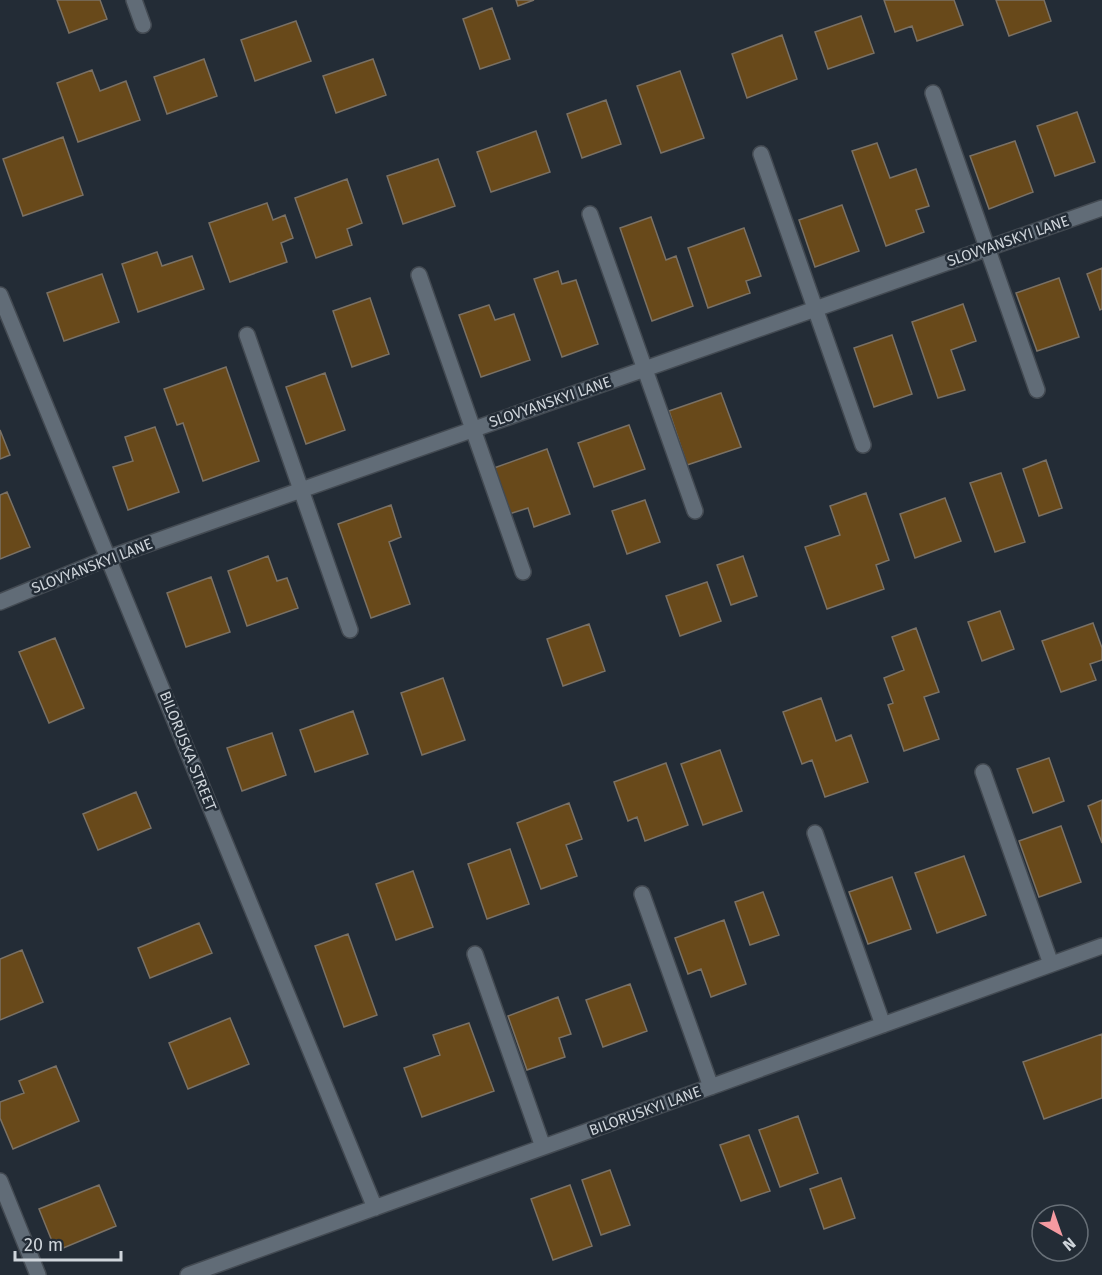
<svg xmlns="http://www.w3.org/2000/svg" width="1102" height="1275" font-family="'Fira Sans',sans-serif">
<style>
.building{fill:#68491a;stroke:#7a7165;stroke-width:1.5}
.lines{fill:none;stroke-linecap:round;stroke-linejoin:round}
.minor-casing{stroke:#434a52;stroke-width:18}
.minor{stroke:#616c77;stroke-width:15}
.labels{text-anchor:middle;stroke-width:5;stroke-linejoin:round;paint-order:stroke}
.street-label{font-size:15px;fill:#cfd5db;stroke:#232c36}
</style>
<rect width="100%" height="100%" fill="#232c36"/>
<path class="building" d="M57 0H100L107 19 69 33Z
M516 0H534L518 6Z
M884 0H954L963 25 917 41 912 26 895 32Z
M996 0H1044L1051 21 1009 36Z
M492 8 510 59 480 69 463 19Z
M861 16 874 53 828 69 815 32Z
M296 21 311 61 255 81 241 40Z
M782 35 797 79 747 98 732 54Z
M204 59 217 96 167 114 154 77Z
M373 59 386 95 336 113 323 76Z
M92 70 100 91 126 81 140 120 78 142 57 83Z
M680 71 704 138 661 153 637 86Z
M606 100 621 144 582 158 567 114Z
M1077 112 1095 162 1055 176 1037 126Z
M536 131 550 172 491 192 477 152Z
M63 137 83 195 23 216 3 159Z
M1015 141 1033 192 989 209 970 156Z
M877 143 890 178 916 169 929 206 916 210 924 232 886 246 852 151Z
M438 159 455 206 403 224 387 176Z
M347 179 362 223 347 229 352 245 316 258 295 198Z
M267 203 273 220 285 215 293 238 281 243 287 262 230 282 209 223Z
M842 205 859 251 815 267 799 220Z
M651 217 666 260 676 256 693 306 652 321 620 228Z
M744 228 761 276 746 281 750 293 708 308 688 248Z
M157 252 162 266 192 256 204 289 138 312 122 264Z
M1102 268V309L1100 310 1087 274Z
M558 271 562 284 576 280 598 344 562 357 534 279Z
M102 274 119 322 64 341 47 293Z
M1059 278 1079 337 1037 351 1016 293Z
M370 298 389 354 352 367 333 311Z
M963 304 976 341 951 350 965 390 938 398 912 322Z
M489 305 495 320 514 314 530 360 481 377 459 315Z
M892 335 912 394 874 407 854 348Z
M226 367 259 461 203 481 183 423 177 425 164 389Z
M325 373 345 430 306 444 286 387Z
M721 393 741 447 687 465 669 411Z
M629 425 645 469 594 487 578 443Z
M155 427 179 492 128 510 113 467 133 461 125 437Z
M0 430 10 455 0 459Z
M547 449 570 514 534 527 528 508 509 514 494 468Z
M1046 460 1062 508 1039 516 1023 469Z
M1001 473 1025 542 995 552 970 483Z
M7 492 30 547 0 559V495Z
M866 493 889 560 876 565 884 589 827 609 805 547 840 535 830 506Z
M945 498 961 541 915 558 900 514Z
M645 500 660 542 627 554 612 511Z
M391 505 401 537 389 542 410 604 371 618 338 524Z
M268 556 277 581 287 578 298 608 247 626 228 571Z
M743 556 757 596 731 605 717 565Z
M211 577 230 632 186 647 167 593Z
M707 582 721 621 680 636 666 596Z
M1000 611 1014 649 982 661 968 622Z
M1093 623 1102 648V660L1090 664 1096 680 1061 692 1042 641Z
M589 624 605 671 563 686 547 639Z
M916 628 939 692 924 697 939 739 904 751 888 705 893 703 884 678 904 670 892 637Z
M55 638 84 708 49 723 19 652Z
M443 678 465 740 422 755 401 693Z
M821 698 836 741 851 735 868 782 825 797 812 760 802 764 783 712Z
M353 711 368 754 315 772 300 730Z
M272 733 286 775 242 791 227 748Z
M720 750 742 811 703 825 681 764Z
M1049 758 1064 801 1033 813 1017 769Z
M666 763 688 825 645 841 637 817 628 821 614 782Z
M136 792 151 828 98 850 83 814Z
M1102 800V843L1088 806Z
M569 803 582 839 566 845 577 876 541 889 517 823Z
M1061 826 1081 882 1039 897 1019 841Z
M510 849 529 904 487 919 468 864Z
M964 856 986 915 937 933 915 873Z
M413 871 433 927 396 940 376 884Z
M892 877 911 929 868 944 849 892Z
M763 892 779 935 750 945 735 902Z
M724 920 746 984 711 997 701 969 688 974 675 938Z
M199 923 212 953 150 978 138 948Z
M348 934 377 1015 344 1027 315 946Z
M22 950 43 1002 0 1020V959Z
M630 984 647 1031 603 1047 586 1000Z
M558 997 571 1034 559 1038 565 1057 527 1070 508 1016Z
M230 1018 249 1064 188 1089 169 1043Z
M469 1023 494 1091 422 1117 404 1068 440 1055 433 1035Z
M1102 1034V1098L1044 1119 1023 1062Z
M56 1066 79 1121 13 1149 0 1118V1102L24 1093 19 1081Z
M798 1116 818 1173 780 1187 759 1130Z
M749 1135 770 1191 741 1201 720 1145Z
M610 1170 630 1225 601 1235 582 1180Z
M841 1178 855 1218 824 1229 810 1189Z
M99 1185 116 1226 56 1251 39 1209Z
M570 1185 592 1246 553 1260 531 1199Z"/>
<g class="lines">
<defs>
<path id="minor" d="M134 0 143 25
M933 93 1037 390
M761 154 863 445
M590 214 695 511
M419 275 523 572
M0 295 375 1208
M247 335 350 630
M0 602 108 558 1102 208
M983 772 1051 964
M815 833 883 1025
M642 894 711 1087
M475 954 543 1147
M0 1181 38 1275
M188 1275 1102 946"/>
</defs>
<use href="#minor" class="minor-casing"/>
<use href="#minor" class="minor"/>
</g>
<g class="labels">
<g class="street-label">
<text transform="translate(1008 241) rotate(-19)" y="5">SLOVYANSKYI LANE</text>
<text transform="translate(550 402) rotate(-19)" y="5">SLOVYANSKYI LANE</text>
<text transform="translate(92 566) rotate(-21)" y="5">SLOVYANSKYI LANE</text>
<text transform="translate(188 751) rotate(68)" y="5">BILORUSKA STREET</text>
<text transform="translate(645 1111) rotate(-20)" y="5">BILORUSKYI LANE</text>
</g>
</g>
<g transform="translate(1060 1233) rotate(140)"><circle r="28" fill="#232c36" stroke="#687078" stroke-width="1.5"/>
<path d="M0-4.5L10 22L0 15L-10 22Z" fill="#f49aa1"/>
<text y="-9" font-size="16" font-weight="bold" text-anchor="middle" fill="#cfd5db">N</text>
</g>
<path d="M15 1251v9h106v-9" fill="none" stroke="#cfd5db" stroke-width="3"/>
<text x="24" y="1251" font-size="18" fill="#cfd5db" stroke="#232c36" stroke-width="4.5" paint-order="stroke">20 m</text>
</svg>
